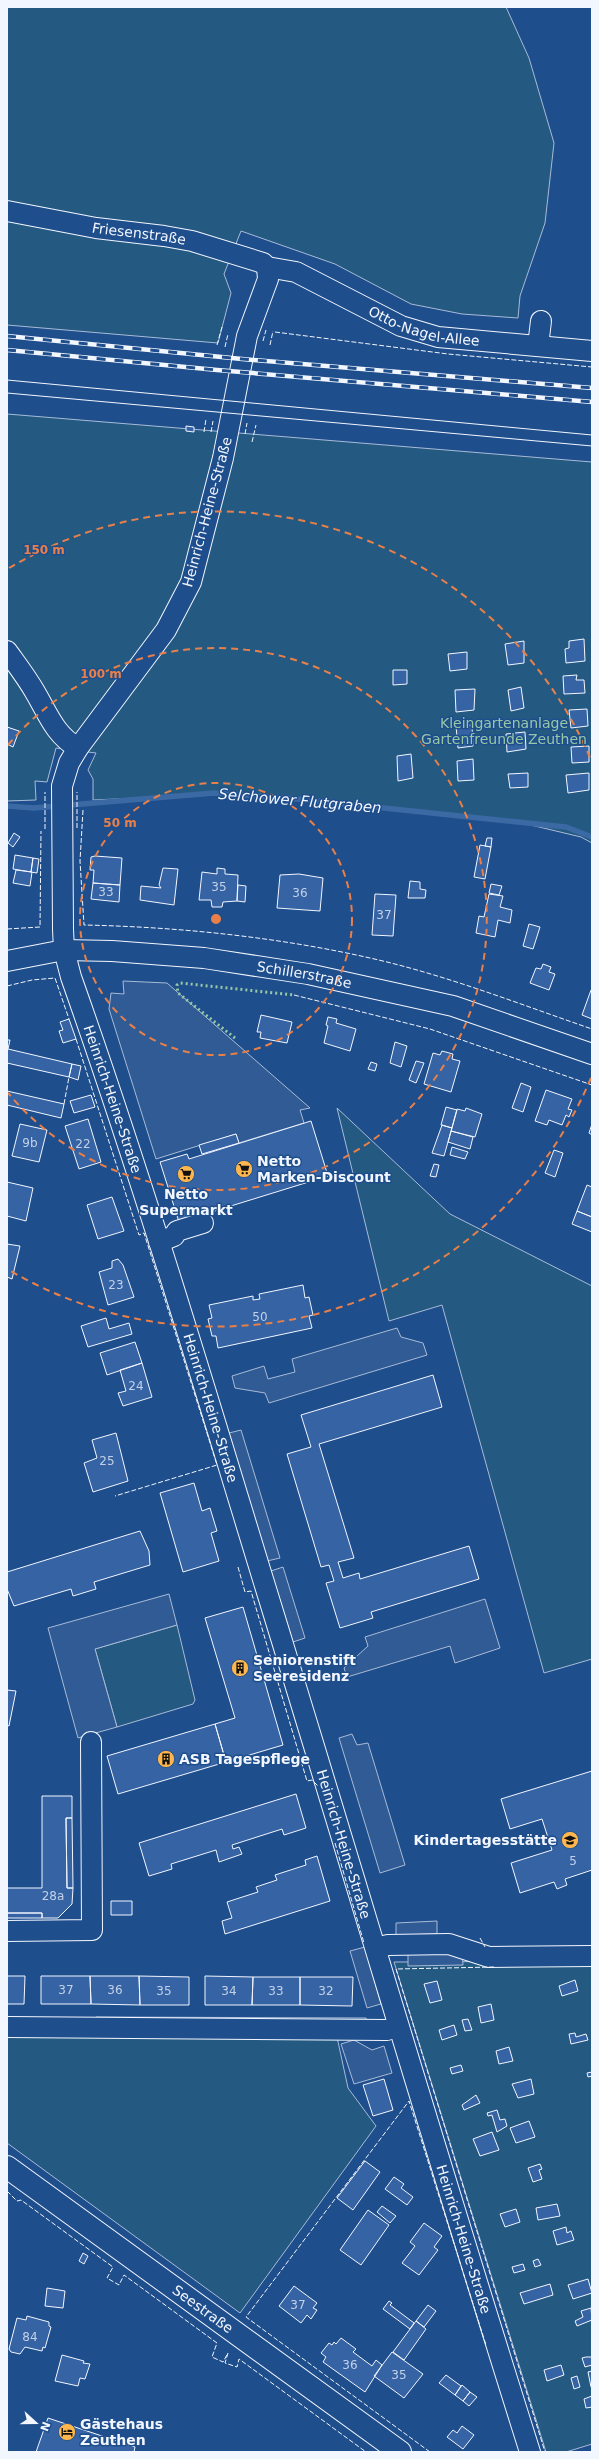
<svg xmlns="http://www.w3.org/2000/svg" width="599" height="2459" font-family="'DejaVu Sans',sans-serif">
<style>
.green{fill:#245a82;stroke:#a8bbd7}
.parking{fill:#305b95;stroke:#a8bbd7}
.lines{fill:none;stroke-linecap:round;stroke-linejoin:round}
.stream{stroke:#3b69a3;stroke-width:5.5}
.building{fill:#3563a3;stroke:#f2f6ff}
.minor-casing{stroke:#f2f6ff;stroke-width:22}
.major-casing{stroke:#f2f6ff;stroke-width:24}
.minor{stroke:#1f4e8c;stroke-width:20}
.major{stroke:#1f4e8c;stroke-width:22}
.tram{stroke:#f2f6ff;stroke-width:1}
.rail-casing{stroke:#f2f6ff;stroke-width:4.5}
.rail{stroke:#1f4e8c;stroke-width:3;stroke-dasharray:9;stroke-linecap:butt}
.hedge{stroke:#97c8a6;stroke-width:3;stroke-dasharray:2 3;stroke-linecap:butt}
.fence{stroke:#f2f6ff;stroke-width:1;stroke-dasharray:5 2;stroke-linecap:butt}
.ring{fill:none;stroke:#ea8049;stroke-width:2;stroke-dasharray:7 5}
.labels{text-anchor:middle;stroke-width:3;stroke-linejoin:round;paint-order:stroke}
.number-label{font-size:12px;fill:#c3d1e8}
.street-label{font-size:14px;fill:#f2f6ff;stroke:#1f4e8c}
.park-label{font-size:14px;fill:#97c8a6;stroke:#1f4e8c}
.poi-label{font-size:14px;font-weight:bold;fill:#f2f6ff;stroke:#1f4e8c;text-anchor:start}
.water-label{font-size:15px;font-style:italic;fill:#f2f6ff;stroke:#1f4e8c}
.centre{fill:#ea8049;stroke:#1f4e8c;stroke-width:2}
.ring-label{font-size:12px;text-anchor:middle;font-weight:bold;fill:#ea8049;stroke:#1f4e8c;stroke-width:3;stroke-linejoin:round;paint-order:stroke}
</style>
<rect width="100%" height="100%" fill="#1f4e8c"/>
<path class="green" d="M7 7H506L529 58 554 143 545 223 520 296 518 318 462 314 411 304 335 264 241 231 224 274 231 293 218 343 7 325Z
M7 414 592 462V843L581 837 514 821 247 793 93 800V779L88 770 96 753 56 748 47 782 35 781 36 800 7 801Z
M337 1108 450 1214 592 1286V1659L544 1673 442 1305 389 1321Z
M177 1625 195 1700 193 1704 117 1727 95 1649Z
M592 1961V2444L566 2452H546L394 1962Z
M7 2035 337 2037 348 2088 376 2126 240 2313 7 2143Z"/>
<path class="parking" d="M123 981 167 983 310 1108 300 1110 304 1123 239 1143 236 1134 156 1159 109 1009 111 993 124 994Z
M397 1328 401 1337 423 1343 427 1355 269 1403 265 1393 235 1388 232 1376 264 1366 268 1379 295 1372 292 1359Z
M241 1430 280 1558 267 1561 229 1433Z
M283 1567 305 1638 293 1642 271 1571Z
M169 1594 177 1625 95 1649 117 1727 78 1738 48 1628Z
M485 1599 500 1648 455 1663 450 1646 347 1677 344 1668 368 1646 365 1637Z
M352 1734 357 1745 368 1743 405 1865 380 1873 339 1738Z
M437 1921V1934L396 1935V1923Z
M365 1947 381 2004 367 2008 350 1951Z
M462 1952 463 1965 408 1966V1954Z
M96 2017 366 2018 370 2024 92 2022Z
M354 2040 372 2050 384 2046 392 2073 354 2084 341 2044Z"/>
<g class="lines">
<path class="stream" d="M7 806 34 808 214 793 298 799 566 827 592 837"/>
</g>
<path class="building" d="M186 426 194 427V432L186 431Z
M584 639 585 661 566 663 565 649 569 648V641Z
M524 641V663L508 665 505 644Z
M467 652V669L450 671 448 654Z
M393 670H407V684L393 685Z
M577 675 576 680H584L585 693 564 694 563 676Z
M521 687 524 708 511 711 508 690Z
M475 689 474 710 456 712 455 690Z
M587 709 588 726 571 728 569 710Z
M472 725 473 746 458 748 456 726Z
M7 727 19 731 13 747 7 744Z
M525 732 526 749 507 752 506 734Z
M589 746V762L572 763 571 747Z
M411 754 413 778 398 781 397 756Z
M473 759 474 780 458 781 457 761Z
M528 773V787L510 788 508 774Z
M589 773V790L568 793 566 775Z
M14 833 20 837 13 847 8 843Z
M487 838H492L491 847 485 846Z
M480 845 491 847 485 879 474 877Z
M15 855 33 858 31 872 13 869Z
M95 856 122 858 120 885 93 883 94 870H90L91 857Z
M33 858 39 859 37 873 31 872Z
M163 868 178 869 174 905 140 900 141 886 161 888 159 885Z
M217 868 225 869V874L238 875 237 901 223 902 222 907H212L211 900H199L202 872 217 874Z
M16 870 32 872 30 886 13 883Z
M299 874 323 878 320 911 277 908 280 875Z
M410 881 420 882V889L426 890 425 898H408Z
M93 883 120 885 119 902 91 899Z
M491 884 502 886 499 895 489 893Z
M238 885 246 886 245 902 237 901Z
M375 894 396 895 393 936 372 935Z
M489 894 503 896 500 907 512 910 510 923 498 920 495 937 476 933 479 916 484 917Z
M529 924 540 927 533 949 523 946Z
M543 964 551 967 549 972 555 974 549 990 530 983 536 968 541 969Z
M591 990H592V1019L582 1015Z
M261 1015 292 1022 287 1043 260 1038 261 1032H257Z
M328 1017 337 1019 336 1023 356 1029 350 1051 324 1043 328 1026 326 1025Z
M69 1019 76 1039 63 1043 59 1031 63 1030 60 1022Z
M7 1040H10L8 1049 72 1064 69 1077 7 1063Z
M395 1042 407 1046 401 1067 390 1063Z
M442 1051 453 1054 452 1059 460 1061 451 1092 424 1084 433 1053 440 1055Z
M416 1061 424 1063 416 1083 409 1080Z
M371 1062 377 1064 375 1071 368 1069Z
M72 1064 81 1066 78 1080 69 1077Z
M521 1083 531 1087 523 1112 512 1108Z
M546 1090 572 1099 568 1109 572 1110 569 1117 566 1115 562 1125 549 1120 547 1125 535 1121Z
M7 1091 64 1104 61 1118 7 1105Z
M91 1095 95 1107 74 1113 70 1101Z
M446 1107 457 1110 452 1128 441 1125Z
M466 1108 482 1114 475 1137 451 1131 457 1109 465 1111Z
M88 1119 101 1162 79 1169 65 1126Z
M311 1121 328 1176 179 1222 160 1162 187 1154 189 1159Z
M20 1124 47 1130 39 1162 12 1156Z
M592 1124V1135L589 1133Z
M442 1125 452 1128 444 1156 432 1153Z
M451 1131 473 1137 470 1149 448 1142Z
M236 1134 239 1143 202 1154 199 1145Z
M452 1147 468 1152 465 1159 450 1155Z
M554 1150 563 1153 555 1177 545 1173Z
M434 1164 439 1165 436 1177 430 1176Z
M7 1182 33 1188 26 1221 7 1216Z
M587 1185 592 1187V1217L577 1211Z
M112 1197 124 1231 98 1239 87 1205Z
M577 1211 592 1217V1232L572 1224Z
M7 1244 20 1246 12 1279 7 1277Z
M118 1259 123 1265 134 1297 108 1305 99 1272 112 1268V1261Z
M303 1285 305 1298 309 1297 313 1315 309 1316 312 1328 218 1348 216 1336H212L208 1319 212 1318 209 1305 253 1296V1300L260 1299 259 1294Z
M106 1318 109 1329 129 1323 132 1334 88 1347 81 1326Z
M135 1342 142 1363 107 1375 100 1353Z
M142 1363 152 1397 123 1406 118 1393 126 1391 120 1370Z
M433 1375 442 1407 319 1444 354 1558 338 1562 343 1578 359 1573 360 1579 469 1546 479 1579 371 1612 373 1618 340 1628 326 1583 334 1581 329 1565 321 1567 287 1454 311 1447 301 1415Z
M116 1433 128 1481 93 1492 84 1463 97 1458 92 1440Z
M194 1483 202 1511 210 1508 217 1531 211 1533 219 1561 183 1572 160 1493Z
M140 1531 149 1551 150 1565 94 1582 96 1589 73 1596 71 1589 14 1606 7 1589V1572Z
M243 1607 283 1745 226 1762 215 1724 235 1718 205 1618Z
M7 1690 16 1691 9 1726 7 1725Z
M215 1724 226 1762 118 1794 107 1756Z
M592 1771V1870L565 1879 567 1885 557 1889 554 1882 520 1893 511 1863 552 1850 542 1819 510 1829 501 1799Z
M296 1794 306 1828 284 1835 282 1829 232 1845 233 1849 239 1847 242 1854 219 1862 216 1850 171 1864 172 1869 149 1876 139 1843Z
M42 1796H72V1818H66L67 1888H73L72 1904 58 1918H42V1913H7V1888H42Z
M66 1818H72L73 1888H67Z
M317 1856 330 1901 225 1934 222 1921 232 1918 227 1902 258 1892 256 1887 277 1880 275 1875 306 1865 305 1860Z
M111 1901H132V1915H111Z
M7 1913H42V1918H7Z
M7 1976H25L24 2004H7Z
M41 1976H90L91 2004H41Z
M90 1976H139L140 2005 91 2004Z
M139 1976 189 1977V2005H140Z
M205 1976 253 1977 252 2005H205Z
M253 1977H300V2005H252Z
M300 1977H353L352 2006 300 2005Z
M575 1980 578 1991 562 1996 559 1986Z
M437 1981 442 2000 430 2003 424 1984Z
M491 2004 494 2020 481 2023 478 2007Z
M468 2019 472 2030 465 2031 462 2020Z
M454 2025 457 2035 442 2040 439 2030Z
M575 2033 576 2037 586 2034 588 2040 571 2044 569 2034Z
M509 2047 513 2061 499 2064 496 2051Z
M461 2065 463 2071 452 2074 450 2068Z
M592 2072V2076L588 2077 587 2073Z
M384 2079 393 2110 373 2116 363 2085Z
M531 2079 534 2094 518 2098 512 2084Z
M476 2095 480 2103 464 2110 462 2105Z
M497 2110 500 2120 505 2119 507 2126 497 2132 492 2115 488 2116 487 2113Z
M529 2121 535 2137 516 2143 510 2128Z
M492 2132 499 2150 480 2156 473 2139Z
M365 2161 380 2172 353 2210 337 2198Z
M540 2164 542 2169 539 2170 542 2179 533 2182 528 2168Z
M394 2177 404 2184 401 2188 413 2197 407 2205 385 2189Z
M557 2204 560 2216 538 2220 536 2208Z
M382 2206 396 2216 390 2223 377 2212Z
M516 2209 520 2222 505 2227 500 2214Z
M368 2210 389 2225 361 2265 340 2250Z
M424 2223 442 2236 434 2247 438 2250 419 2275 402 2263 415 2246 410 2242Z
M566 2227 567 2233 571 2231 574 2240 557 2245 553 2231Z
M83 2253 88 2256 84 2264 79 2261Z
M538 2259 541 2265 535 2267 533 2261Z
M523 2264 525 2270 514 2273 512 2267Z
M588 2279 592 2293 573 2299 568 2285Z
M550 2284 553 2295 524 2304 520 2293Z
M294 2286 317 2303 313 2308 317 2310 311 2319 307 2315 301 2323 279 2306Z
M47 2288 65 2291 63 2308 45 2306Z
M389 2301 392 2303 390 2305 414 2323 410 2329 383 2309Z
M428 2305 436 2311 424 2327 416 2321Z
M591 2308 592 2320 577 2326 575 2321 583 2317 581 2311Z
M27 2316 49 2322V2326L51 2327 45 2348 43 2347 42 2351 25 2347 20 2354 11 2352 9 2349 17 2318 26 2320Z
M416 2321 426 2329 404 2360 393 2352Z
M341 2338 356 2349 353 2352 372 2366 376 2360 382 2365 365 2392 323 2362 326 2357 321 2353 329 2343 332 2345 334 2342 336 2344Z
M392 2352 423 2374 404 2398 374 2376Z
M62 2355 84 2361 83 2363 90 2364 85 2379 80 2378 78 2386 55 2381Z
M586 2357H592V2365L585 2367 582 2358Z
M561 2365 564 2375 547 2381 544 2370Z
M592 2371V2387H591L588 2372Z
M446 2375 461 2386 455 2395 439 2383Z
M577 2376 580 2387 574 2389 571 2378Z
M462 2385 470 2392 463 2401 455 2395Z
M470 2392 477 2397 469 2406 463 2401Z
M592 2396V2407L586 2408 584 2399Z
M48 2418 135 2447 134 2452H36Z
M462 2426 474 2435 463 2449 447 2437 453 2430 457 2433Z"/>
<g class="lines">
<defs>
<g id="minor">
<path id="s1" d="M7 211 96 228 164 236 192 241 263 263 267 267"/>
<path id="s2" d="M267 267 268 279 247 336 223 458 191 582 166 630 78 748 69 763 62 786 63 929 64 950 71 977C141 1175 201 1376 262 1576 352 1868 438 2161 530 2452"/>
<path id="s3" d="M267 267 296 272 401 326 438 337 592 351"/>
<path d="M538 346 541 321"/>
<path d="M7 651C17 665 27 678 35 692 48 714 55 735 78 748"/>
<path id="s4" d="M7 961 64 950 112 951 204 958 308 974 453 1006 592 1054"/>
<path d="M159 1242 174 1236 177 1231 203 1223"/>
<path d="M7 1931 92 1930 91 1742"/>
<path d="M376 1948 388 1945 449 1944 489 1957 592 1956"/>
<path d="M7 2027 387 2030 398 2027"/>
</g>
<g id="major">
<path id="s5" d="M7 2167 400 2452"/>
</g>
</defs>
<use href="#minor" class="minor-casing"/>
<use href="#major" class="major-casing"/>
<use href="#minor" class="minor"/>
<use href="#major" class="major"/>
<path class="tram" d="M7 380 592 435
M7 393 592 446"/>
<defs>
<path id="rail" d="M7 336 242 359 592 388
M7 350 217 370 592 402"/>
</defs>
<use href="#rail" class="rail-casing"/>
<use href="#rail" class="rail"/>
<path class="hedge" d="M235 1038 178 993 177 985 180 983 294 995"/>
<path class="fence" d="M275 332 448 354 592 367
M263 341 266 330
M217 345 222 327
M270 345 273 331
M225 347 228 334
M204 432 206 419
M211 432 213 421
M245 434 247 423
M252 442 256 425
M83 810 80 861 84 925C179 927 277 937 370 958 446 975 519 1004 592 1029
M77 828V792
M45 829V792
M7 929 40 927 41 831
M7 986 32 980 55 978 69 1019
M294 995 430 1029 592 1085
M76 1039 139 1235 144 1233 217 1465 115 1496
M64 1104 69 1077
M238 1567 245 1592 251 1591 307 1781 312 1780 318 1786
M335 1843 364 1943
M480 1938 485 1947
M494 1967 396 1969 545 2452
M7 2191 17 2201 21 2200 113 2267 107 2278 119 2285 124 2275 217 2343 212 2357 223 2362 228 2353 225 2363 237 2367 239 2359 366 2452
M430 2452 246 2317 409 2101 486 2345"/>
</g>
<g class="ring">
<circle cx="216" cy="919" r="136"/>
<path d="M8 745A271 271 0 1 1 8 1093"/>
<path d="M591 1078A407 407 0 0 1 9 1270M9 568A407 407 0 0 1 591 760"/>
</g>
<defs>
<symbol id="supermarket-disc" viewBox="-11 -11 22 22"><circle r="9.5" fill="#ffb74d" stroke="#1f4e8c"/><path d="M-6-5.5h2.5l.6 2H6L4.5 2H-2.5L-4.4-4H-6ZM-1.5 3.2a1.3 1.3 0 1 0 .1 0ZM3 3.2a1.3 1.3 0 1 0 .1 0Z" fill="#111"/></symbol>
<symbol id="building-disc" viewBox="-11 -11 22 22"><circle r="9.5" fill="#ffb74d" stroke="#1f4e8c"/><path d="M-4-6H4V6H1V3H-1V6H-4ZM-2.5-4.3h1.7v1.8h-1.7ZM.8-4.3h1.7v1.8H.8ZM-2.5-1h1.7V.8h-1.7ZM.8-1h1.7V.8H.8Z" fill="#111"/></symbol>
<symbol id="school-disc" viewBox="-11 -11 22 22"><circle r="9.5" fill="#ffb74d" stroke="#1f4e8c"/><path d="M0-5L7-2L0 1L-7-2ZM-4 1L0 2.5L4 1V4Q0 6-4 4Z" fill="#111"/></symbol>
<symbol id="hotel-disc" viewBox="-11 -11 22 22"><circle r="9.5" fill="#ffb74d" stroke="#1f4e8c"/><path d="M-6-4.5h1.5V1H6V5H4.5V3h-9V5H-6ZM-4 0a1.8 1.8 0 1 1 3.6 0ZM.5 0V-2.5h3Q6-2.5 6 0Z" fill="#111"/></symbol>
</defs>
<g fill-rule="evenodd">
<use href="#supermarket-disc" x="234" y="1159" width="20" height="20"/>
<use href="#supermarket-disc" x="176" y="1164" width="20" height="20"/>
<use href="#building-disc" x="230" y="1658" width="20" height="20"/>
<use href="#building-disc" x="156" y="1749" width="20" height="20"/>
<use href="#school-disc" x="560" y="1830" width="20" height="20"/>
<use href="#hotel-disc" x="57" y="2422" width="20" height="20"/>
</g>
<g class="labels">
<g class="number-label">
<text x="219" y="891">35</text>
<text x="106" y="896">33</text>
<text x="300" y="897">36</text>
<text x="384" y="919">37</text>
<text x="30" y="1147">9b</text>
<text x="83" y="1148">22</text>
<text x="116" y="1289">23</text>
<text x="260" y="1321">50</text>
<text x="136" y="1390">24</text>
<text x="107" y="1465">25</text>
<text x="573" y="1865">5</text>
<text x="53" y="1900">28a</text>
<text x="66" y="1994">37</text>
<text x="115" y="1994">36</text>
<text x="164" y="1995">35</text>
<text x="229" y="1995">34</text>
<text x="276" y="1995">33</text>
<text x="326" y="1995">32</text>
<text x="298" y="2309">37</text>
<text x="30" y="2341">84</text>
<text x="350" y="2369">36</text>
<text x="399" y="2379">35</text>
</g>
<g class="street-label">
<text dy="5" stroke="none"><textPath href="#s1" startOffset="134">Friesenstraße</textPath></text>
<text dy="5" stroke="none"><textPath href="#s3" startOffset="170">Otto-Nagel-Allee</textPath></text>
<text transform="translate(207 512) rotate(-75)" y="5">Heinrich-Heine-Straße</text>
<text dy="5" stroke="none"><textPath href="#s4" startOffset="300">Schillerstraße</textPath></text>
<text dy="5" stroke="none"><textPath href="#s2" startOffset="889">Heinrich-Heine-Straße</textPath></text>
<text dy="5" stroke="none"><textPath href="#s2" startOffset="1213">Heinrich-Heine-Straße</textPath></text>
<text dy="5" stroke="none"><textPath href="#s2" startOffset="1669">Heinrich-Heine-Straße</textPath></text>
<text dy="5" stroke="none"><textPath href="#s2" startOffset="2082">Heinrich-Heine-Straße</textPath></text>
<text dy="5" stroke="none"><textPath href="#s5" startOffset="242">Seestraße</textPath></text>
</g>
<g class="park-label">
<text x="504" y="728">Kleingartenanlage<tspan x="504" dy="16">Gartenfreunde Zeuthen</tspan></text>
</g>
<g class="poi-label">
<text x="257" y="1166">Netto<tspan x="257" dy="16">Marken-Discount</tspan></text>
<text x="186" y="1199" text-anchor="middle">Netto<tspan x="186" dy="16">Supermarkt</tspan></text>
<text x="253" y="1665">Seniorenstift<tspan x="253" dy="16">Seeresidenz</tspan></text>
<text x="179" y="1764">ASB Tagespflege</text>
<text x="557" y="1845" text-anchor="end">Kindertagesstätte</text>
<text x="80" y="2429">Gästehaus<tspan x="80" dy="16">Zeuthen</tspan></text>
</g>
<g class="water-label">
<text transform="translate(300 801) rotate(5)" y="5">Selchower Flutgraben</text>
</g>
</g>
<circle cx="216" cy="919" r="6" class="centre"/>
<g class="ring-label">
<text x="44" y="554">150 m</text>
<text x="101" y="678">100 m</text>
<text x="120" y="827">50 m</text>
</g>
<rect width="599" height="2459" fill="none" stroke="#f2f6ff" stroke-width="16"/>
<g transform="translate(36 2423) rotate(111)" stroke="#1f4e8c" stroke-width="3" paint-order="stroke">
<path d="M0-3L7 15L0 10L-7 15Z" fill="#f2f6ff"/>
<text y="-6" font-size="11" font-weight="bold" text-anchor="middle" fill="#f2f6ff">N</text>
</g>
</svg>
